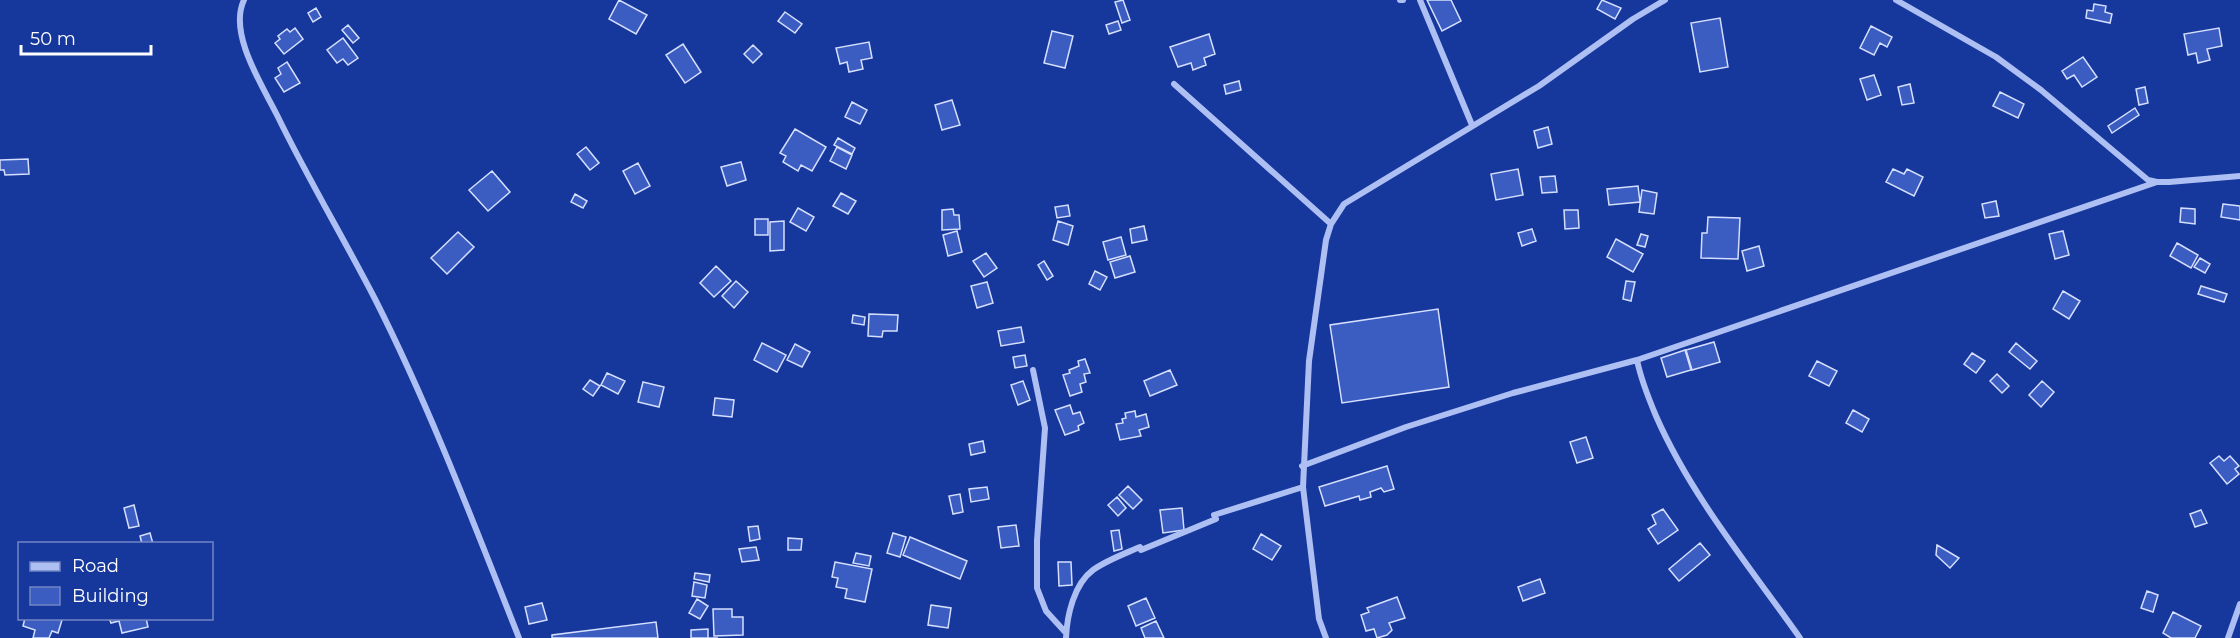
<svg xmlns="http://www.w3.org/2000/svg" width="2240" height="638" font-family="Montserrat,sans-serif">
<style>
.building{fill:#3b5dc2;stroke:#d5dffd;stroke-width:1.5}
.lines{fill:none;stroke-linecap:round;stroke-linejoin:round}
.minor{stroke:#adbff3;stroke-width:6}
</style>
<rect width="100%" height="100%" fill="#16379c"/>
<path class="building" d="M619 0 647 15 636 34 609 19Z
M1123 0 1130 20 1122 23 1115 2Z
M1427 0H1451L1461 21 1442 31Z
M1602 0 1621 8 1615 19 1597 9Z
M2094 4 2106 6 2105 12 2112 14 2110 23 2086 18 2087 10 2093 11Z
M316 8 321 17 313 22 308 13Z
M785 12 802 24 795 33 778 21Z
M1720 18 1728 67 1700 72 1691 23Z
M1118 21 1121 30 1109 34 1106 25Z
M348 25 359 38 353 43 342 30Z
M1871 26 1892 37 1887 47 1880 43 1874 55 1860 48Z
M295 28 303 39 284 54 275 43 280 39 278 36 287 29 290 32Z
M2219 28 2222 46 2207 49 2210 60 2198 63 2196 53 2188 55 2184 34Z
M1052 31 1073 36 1065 68 1044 63Z
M1209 34 1215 54 1204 58 1206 65 1193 70 1191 63 1178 67 1170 47Z
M343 38 358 58 348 65 343 59 337 63 327 50Z
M869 42 872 58 861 60 863 69 849 72 847 62 840 64 836 48Z
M683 44 701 72 685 83 666 55Z
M753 45 762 54 753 63 744 54Z
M2083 57 2097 77 2082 87 2074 75 2067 79 2062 71Z
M287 62 300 83 284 92 275 78 281 74 278 68Z
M1874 75 1881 95 1867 100 1860 79Z
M1239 81 1241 90 1226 94 1224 85Z
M1910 84 1914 103 1902 105 1898 87Z
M2145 87 2148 103 2139 105 2136 89Z
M2000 92 2024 104 2018 118 1993 106Z
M952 100 960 125 942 130 935 105Z
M852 102 867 110 860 124 845 117Z
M2135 108 2139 115 2112 133 2108 126Z
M1548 127 1552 144 1538 148 1534 131Z
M795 129 826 147 812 171 801 165 798 171 783 162 786 156 780 153Z
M838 138 855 148 852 154 834 145Z
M586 147 599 163 590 170 577 154Z
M837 147 852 155 846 169 830 161Z
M28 159 29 174 5 175 4 170H0V160Z
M741 162 746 180 727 186 721 167Z
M638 163 650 186 635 194 623 171Z
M1518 169 1523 195 1496 200 1491 174Z
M1893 169 1904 174 1907 169 1923 177 1914 196 1886 182Z
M492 171 510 192 488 211 469 190Z
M1555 176 1557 192 1542 193 1540 177Z
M1638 186 1640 202 1609 205 1607 189Z
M1642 190 1657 193 1654 214 1639 212Z
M841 193 856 201 848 214 833 206Z
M575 194 587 201 583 208 571 202Z
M1996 201 1999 216 1985 218 1982 204Z
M2223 204 2240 206V220L2221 217Z
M1068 205 1070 216 1057 218 1055 207Z
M798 208 814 217 806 231 790 222Z
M2181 208 2195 209V224L2180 222Z
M953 209 954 215H959L960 229 942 230V210Z
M1564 210H1578L1579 228 1565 229Z
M1708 217 1740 218 1738 259 1701 258 1702 233H1707Z
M755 219H768V235H755Z
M784 221V250L770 251V222Z
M1058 221 1073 226 1068 245 1053 240Z
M1144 226 1147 240 1132 243 1130 229Z
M1532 229 1536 241 1522 246 1518 233Z
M957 231 962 252 948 256 943 235Z
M2063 231 2069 255 2055 259 2049 234Z
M458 232 474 247 447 274 431 258Z
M1641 234 1648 236 1645 247 1637 245Z
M1121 237 1126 255 1108 260 1103 242Z
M1616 239 1643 254 1633 272 1607 257Z
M2177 243 2198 255 2191 268 2170 256Z
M1759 246 1764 266 1747 271 1742 251Z
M986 253 997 268 984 277 973 261Z
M1130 256 1135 272 1115 278 1110 262Z
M2200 258 2210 264 2205 273 2194 267Z
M1044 261 1053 276 1047 280 1038 265Z
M716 266 731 281 714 297 700 283Z
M1095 271 1107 277 1100 290 1089 284Z
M736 281 748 292 734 308 722 296Z
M1626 281 1635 282 1631 301 1623 299Z
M987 282 993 303 977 308 971 286Z
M2201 286 2227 294 2224 302 2198 294Z
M2063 291 2080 301 2069 319 2053 309Z
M1438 309 1449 387 1342 403 1330 325Z
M869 314 898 315 897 331H883L882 337 868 336Z
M853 315 865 317 864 325 852 323Z
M1021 327 1024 342 1001 346 998 331Z
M1714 342 1720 362 1692 370 1686 350Z
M762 343 786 355 777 372 754 360Z
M2016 343 2037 361 2030 369 2009 352Z
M795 344 810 352 802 367 787 360Z
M1685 350 1691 370 1667 377 1661 358Z
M1972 353 1985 361 1976 373 1964 364Z
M1025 355 1027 366 1015 368 1013 357Z
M1085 359 1090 373 1084 374 1086 382 1080 384 1082 392 1070 396 1063 375 1070 373 1069 370 1079 366 1078 361Z
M1817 361 1837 371 1829 386 1809 376Z
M1170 370 1177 385 1150 396 1144 381Z
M607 373 625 381 618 394 601 385Z
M1997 374 2009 386 2002 393 1990 381Z
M590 380 600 386 593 396 583 389Z
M1023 381 1030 400 1018 405 1011 385Z
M2042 381 2054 392 2041 407 2029 395Z
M643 382 664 387 659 407 638 402Z
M715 398 734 400 732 417 713 415Z
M1070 405 1073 414 1080 412 1084 423 1078 426 1079 430 1065 435 1055 410Z
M1853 410 1869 419 1862 432 1846 423Z
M1135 411 1136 417 1146 414 1149 427 1139 430 1141 436 1120 440 1116 424 1123 423 1122 419 1126 418 1125 413Z
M1586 437 1593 458 1577 463 1570 442Z
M983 441 985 452 971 455 969 444Z
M2219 456 2224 461 2230 456 2239 466 2235 469 2239 474 2227 484 2210 463Z
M1387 466 1394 489 1384 492 1381 488 1370 492 1371 497 1360 500 1359 496 1325 506 1319 487Z
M1128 486 1142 500 1133 509 1119 495Z
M987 487 989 499 971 502 969 489Z
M960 494 963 512 953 514 949 496Z
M1117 497 1126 508 1118 516 1108 505Z
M134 505 139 526 129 528 124 508Z
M1182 508 1184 530 1163 533 1160 510Z
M1663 509 1678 530 1658 544 1648 529 1656 524 1652 515Z
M2201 510 2207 523 2195 527 2190 514Z
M1016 525 1019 546 1001 548 998 527Z
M758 526 760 539 750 541 748 527Z
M1119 530 1122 549 1114 551 1111 531Z
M150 533 153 544H142L140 536Z
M893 533 906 537 900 557 887 553Z
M1261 534 1281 546 1272 560 1253 549Z
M910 537 967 561 960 579 903 555Z
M788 538 802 539 801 550H788Z
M1700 543 1710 555 1679 581 1669 569Z
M1937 545 1959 558 1950 568 1936 555Z
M756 547 759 560 742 562 739 549Z
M856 553 871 556 869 566 853 563Z
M835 562 872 569 865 602 845 598 847 589 836 587 838 578 832 577Z
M1058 562H1071L1072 585 1059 586Z
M695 573 710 575 709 582 694 579Z
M1540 579 1545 593 1523 601 1518 587Z
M694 582 707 585 705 598 692 596Z
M2147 591 2158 595 2153 612 2141 608Z
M1397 597 1405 618 1389 623 1392 630 1387 635 1377 638 1374 629 1366 631 1361 615 1369 612 1367 608Z
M1146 598 1155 618 1136 626 1128 606Z
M697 599 708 606 700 619 689 613Z
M542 603 547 620 529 624 525 607Z
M931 605 951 608 948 628 928 625Z
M713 609H732V617H743V635L714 636Z
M2173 612 2201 626 2195 638H2171L2163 633Z
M25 618H57L62 620 58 633 52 631 49 638H33L35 630 23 626Z
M109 618H146L148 627 122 633 119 621 111 623Z
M1156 621 1164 638H1145L1141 628Z
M656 622 658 638H552V635Z
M708 629V638H718H691V630Z"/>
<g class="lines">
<path class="minor" d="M244 0C228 33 262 85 277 115 307 177 343 237 375 299 430 408 474 524 519 638
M1400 0H1403
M1420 0 1472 125
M1896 0 1996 57 2041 90 2148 180 2157 182H2169L2240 176
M1174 84 1331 224
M1637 360 2157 182
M1033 370 1045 428 1037 541V588L1046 611 1066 633
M1302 466 1406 427 1513 393 1637 360C1641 380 1648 397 1656 416 1691 496 1750 567 1800 638
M1303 487 1319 619 1326 638
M1066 638C1067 615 1074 584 1093 570 1107 560 1124 554 1140 547L1141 550 1216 519 1214 515 1303 487 1309 361 1326 240 1331 224 1344 204 1539 86 1633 19 1665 0
M2228 638 2240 604"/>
</g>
<rect x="18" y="542" width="195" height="78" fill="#16379c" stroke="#7387c4" stroke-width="1.5"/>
<rect x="30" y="562" width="30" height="9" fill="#adbff3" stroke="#7387c4" stroke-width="1.5"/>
<text x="72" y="572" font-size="18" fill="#ffffff">Road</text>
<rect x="30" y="587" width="30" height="18" fill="#3b5dc2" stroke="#7387c4" stroke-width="1.5"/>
<text x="72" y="602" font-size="18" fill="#ffffff">Building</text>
<path d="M21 45v9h130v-9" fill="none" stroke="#ffffff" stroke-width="3"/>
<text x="30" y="45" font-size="18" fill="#ffffff" stroke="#16379c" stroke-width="4.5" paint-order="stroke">50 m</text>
</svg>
